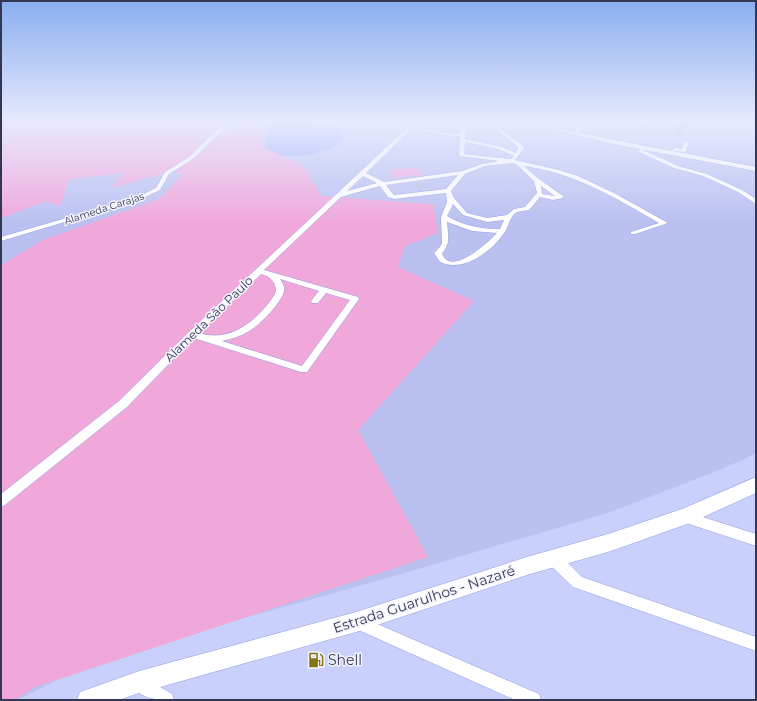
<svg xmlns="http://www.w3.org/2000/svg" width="757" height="701" font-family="Montserrat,sans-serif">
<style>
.built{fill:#bac1f0}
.green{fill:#f0a8db}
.water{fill:#9ba5f9}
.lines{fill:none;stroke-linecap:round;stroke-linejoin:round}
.taxiway{fill:#a2a8d0;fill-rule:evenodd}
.street-casing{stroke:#939ce2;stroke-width:1}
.secondary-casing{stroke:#939ce2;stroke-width:1}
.street{fill:#fff;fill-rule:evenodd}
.secondary{fill:#fff;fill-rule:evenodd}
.labels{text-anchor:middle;stroke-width:3;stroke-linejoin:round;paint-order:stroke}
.far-street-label{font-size:10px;fill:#343754;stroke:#f2f3fb}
.street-label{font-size:12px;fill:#343754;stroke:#f2f3fb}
.near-street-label{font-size:14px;fill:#343754;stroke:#f2f3fb}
.near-poi-label{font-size:14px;fill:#343754;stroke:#f2f3fb;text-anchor:start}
</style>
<rect width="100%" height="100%" fill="#c9d0fc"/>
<path class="built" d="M1 123H756V454L719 470 611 512 391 577 230 622 57 680 17 700H1Z"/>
<path class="green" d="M1 123H262L263 147 302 164 321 196 433 204 438 233 405 246 398 267 474 301 358 430 428 557 35 687 14 700H1V265L43 240 159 199 183 174 173 171 111 188 124 173 70 179 60 206 46 201 1 218Z
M417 168 422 175 393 178 389 170Z"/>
<path class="water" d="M270 123H318L316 125 318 127H340L342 139 334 148 304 156H283L263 147Z"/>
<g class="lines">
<path class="taxiway" d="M635 123H647L645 127H637Z
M676 123H688L684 135H676L674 132Z"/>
<defs>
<path id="street" d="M246 123H257L222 131 193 159 169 174 160 190 139 200 1 241V237L135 198 156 188 165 172 189 157 218 129Z
M468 123H473L465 134V139L502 147 516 153 518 148 517 146 488 123H493L521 144 524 148 515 160 559 170 578 176 614 193 668 223 635 234H631V232L659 223C616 198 574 173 524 166L539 179 563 196V198L553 200 540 197 529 210C525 211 520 211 517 212 509 217 509 227 504 233 491 252 463 273 440 262L434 253 440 247 442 243 441 217 447 202 446 193 394 199 388 197 380 186 341 197 264 270 358 297 359 299 307 372H301L194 338 127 407 5 505 1 507V494L119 401 189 332 406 129 403 128V126L453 134 461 133ZM411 129 453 136H460L459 156 499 161 482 164 462 171 384 182 366 173ZM465 142 498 149 514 156 511 159 464 154ZM512 163 516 164 534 181 537 193 525 207 514 209 507 215 487 218 467 213 454 198 451 191 465 174 485 166ZM458 175 446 189 394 195 386 185ZM363 176 377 183 347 191ZM541 186 555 196 542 194ZM453 204 463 215 487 222 504 220 500 229C481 229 464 226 447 216ZM447 222 472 231 497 233C489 242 450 278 442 253 451 244 448 234 447 222ZM261 274C269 276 276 281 276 291 273 299 267 305 262 311 245 329 223 341 199 333ZM280 279 319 291 311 301 312 303H318L326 293 350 300 302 366 222 341C232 339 241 336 249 331 259 326 282 302 284 291 285 286 282 283 280 279Z
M529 123H539L574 132 580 123H585L578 133 756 167V171L608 143Z
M684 141 689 142 686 152 673 151 672 150 675 148 682 149Z
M641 149 678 166 707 174 742 190 756 199V204L738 192 703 176 674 168 639 152 638 151Z
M684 511 756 534V546L680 521 678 517 680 513Z
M553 552 558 553 582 577 756 637V651L573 587 548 563 547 558 548 553Z
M359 616 539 694 541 700H515L354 628 352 623 354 618Z
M140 675 172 694 174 700C158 700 139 700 132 683L135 678Z"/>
<path id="secondary" d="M756 477V493L690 523 608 552 530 574 356 632 139 693 119 700H77L80 692 139 671 356 612 530 556 608 534 682 509Z"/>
</defs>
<use href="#street" class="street-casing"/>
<use href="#secondary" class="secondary-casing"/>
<use href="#street" class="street"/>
<use href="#secondary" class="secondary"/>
</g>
<linearGradient id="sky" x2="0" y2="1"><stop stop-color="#89aeef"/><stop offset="0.55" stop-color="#e7eafe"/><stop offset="1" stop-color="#e7eafe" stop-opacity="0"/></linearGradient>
<rect width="757" height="222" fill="url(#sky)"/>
<defs>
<symbol id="fuel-bare" viewBox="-9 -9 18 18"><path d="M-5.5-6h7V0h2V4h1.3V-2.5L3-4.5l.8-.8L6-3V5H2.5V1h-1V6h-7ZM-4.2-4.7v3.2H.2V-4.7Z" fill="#857417" stroke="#f2f3fb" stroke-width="2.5" paint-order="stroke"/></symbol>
</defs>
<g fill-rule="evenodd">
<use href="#fuel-bare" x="305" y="649" width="22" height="22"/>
</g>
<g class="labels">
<g class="far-street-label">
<text transform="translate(104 208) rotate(-18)" y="4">Alameda Carajas</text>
</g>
<g class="street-label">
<text transform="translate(209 319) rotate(-44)" y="4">Alameda São Paulo</text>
</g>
<g class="near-street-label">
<text transform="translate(424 599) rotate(-18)" y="5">Estrada Guarulhos - Nazaré</text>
</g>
<g class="near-poi-label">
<text x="328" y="665">Shell</text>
</g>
</g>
<rect width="757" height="701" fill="none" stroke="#343754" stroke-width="4"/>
</svg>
